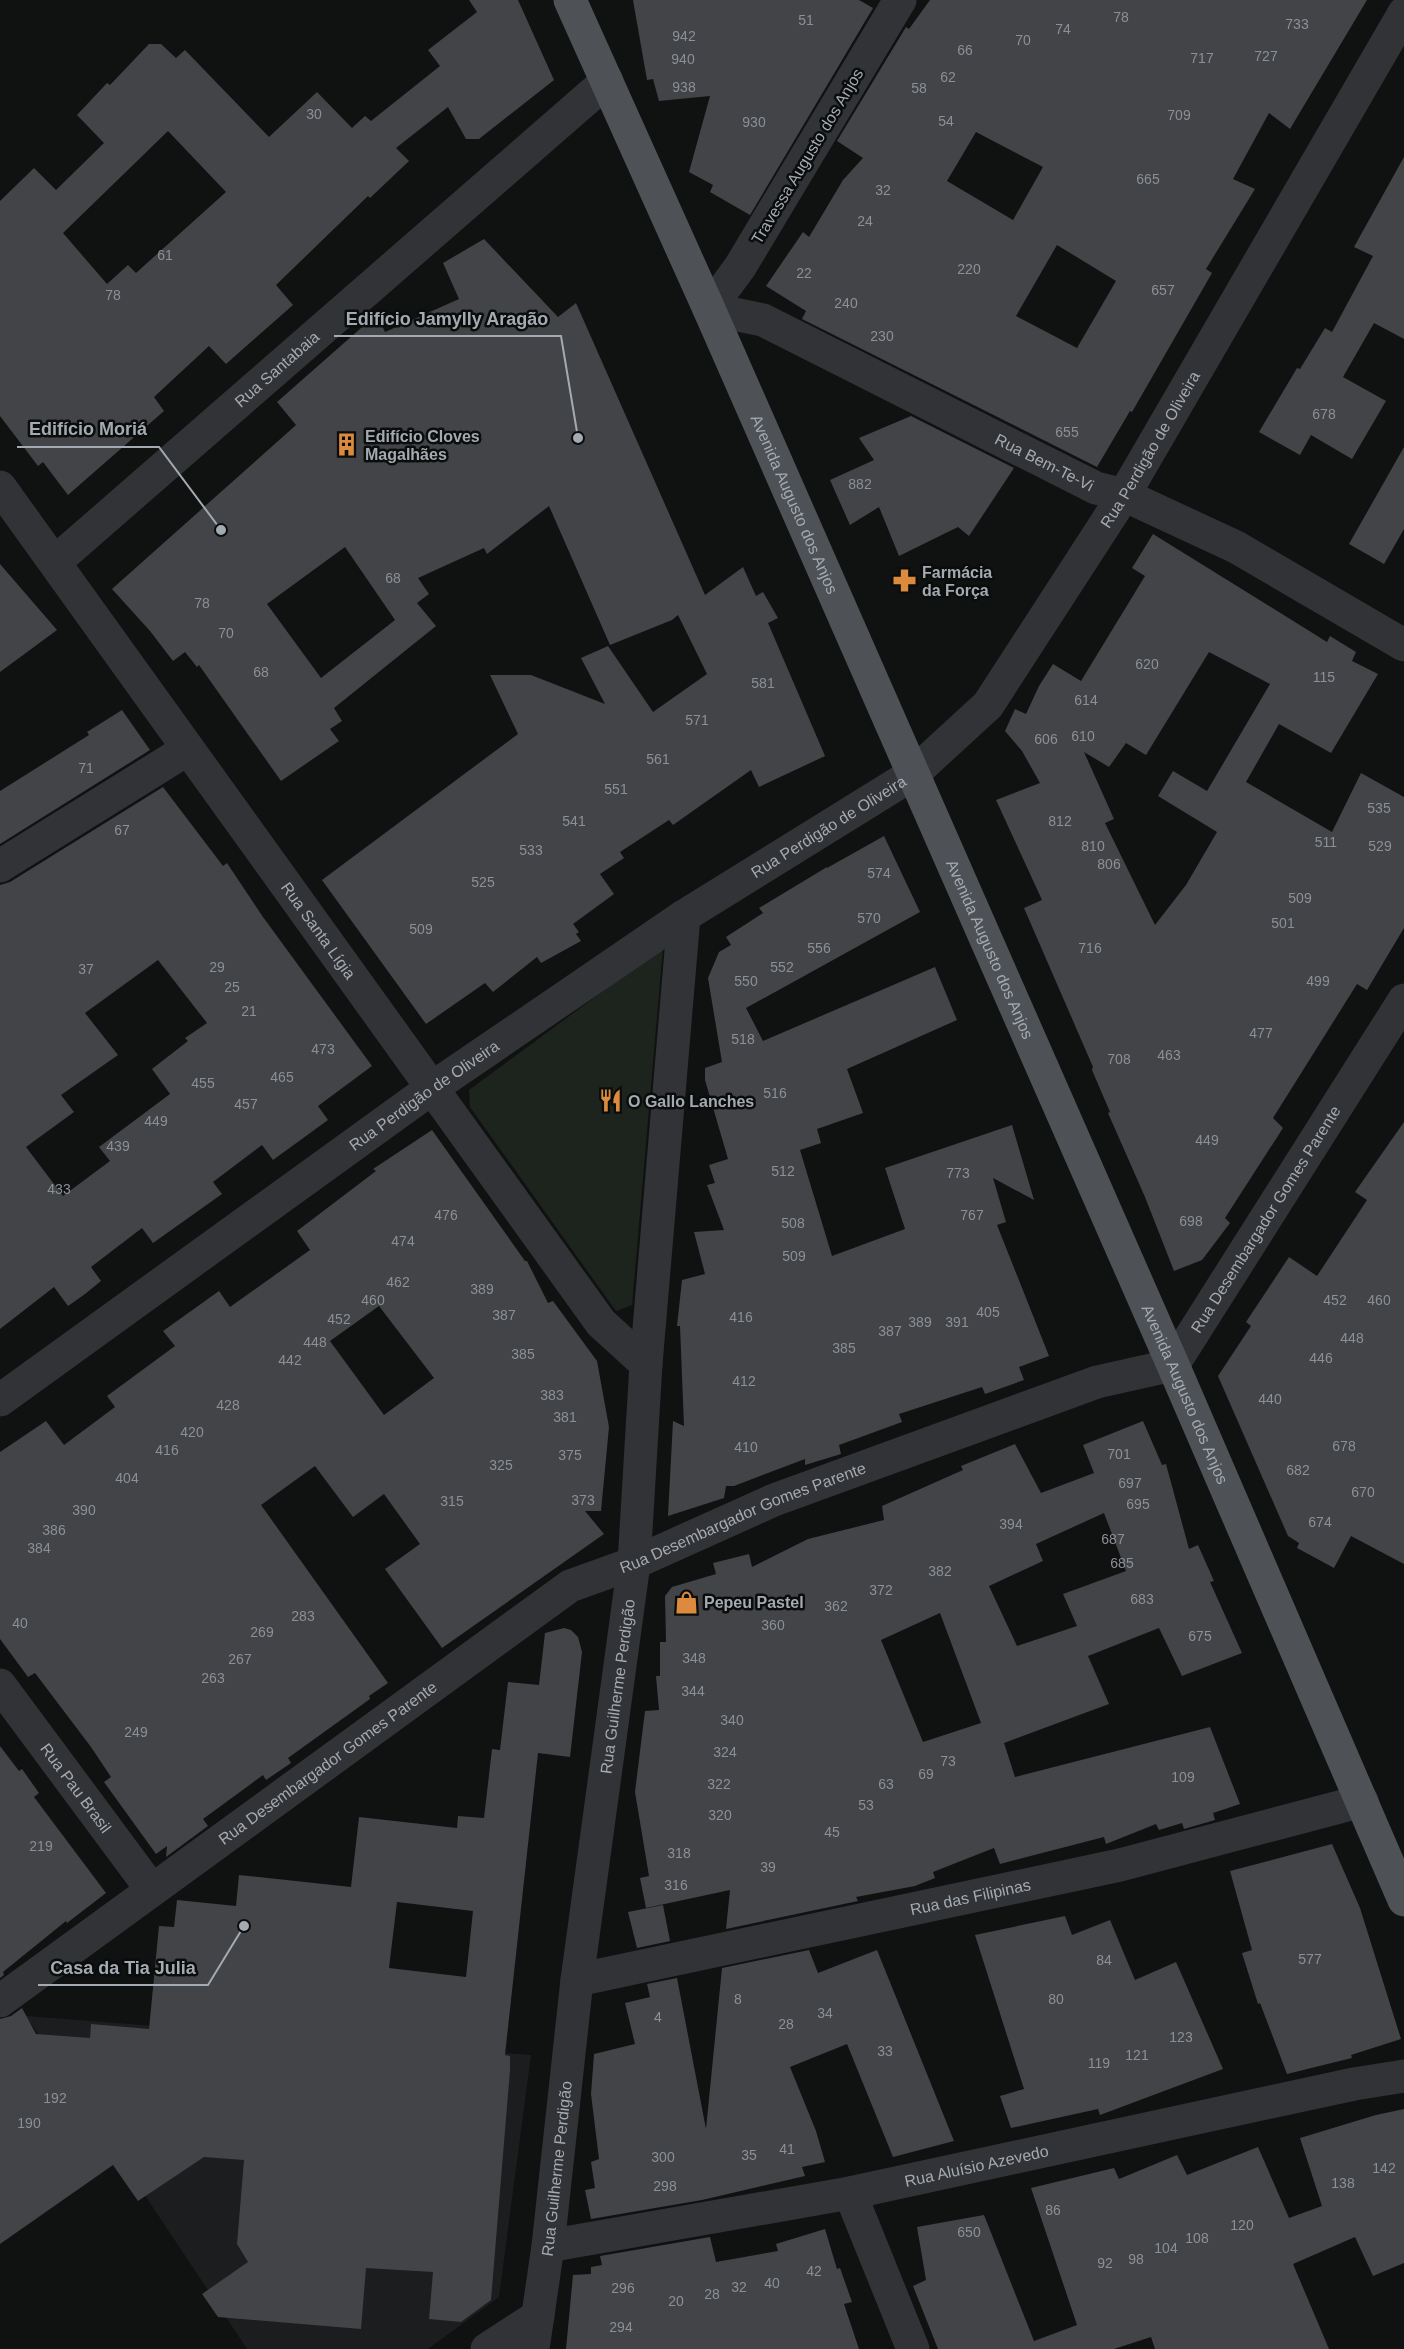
<svg xmlns="http://www.w3.org/2000/svg" width="1404" height="2349" font-family="Arial,sans-serif">
<style>
.built{fill:#1c1d1e}
.green{fill:#1d241d}
.building{fill:#424447;fill-rule:evenodd}
.lines{fill:none;stroke-linecap:round;stroke-linejoin:round}
.minor{stroke:#323336;stroke-width:33}
.major{stroke:#4e5155;stroke-width:33}
.labels{text-anchor:middle;stroke-width:5;stroke-linejoin:round;paint-order:stroke}
.number-label{font-size:14px;fill:#8b9096}
.street-label{font-size:16px;fill:#a3aab1;stroke:#0b0c0c}
.poi-label{font-size:16px;font-weight:bold;fill:#a3aab1;stroke:#0b0c0c;text-anchor:start}
.leader{fill:none;stroke:#a3aab1;stroke-width:2}
.callout-dot{fill:#a3aab1;stroke:#0b0c0c;stroke-width:2}
.callout-label{font-size:18px;text-anchor:middle;font-weight:bold;fill:#a3aab1;stroke:#0b0c0c;stroke-width:5;stroke-linejoin:round;paint-order:stroke}
</style>
<rect width="100%" height="100%" fill="#101111"/>
<path class="built" d="M26 2016 531 2055 499 2297 428 2349H247Z"/>
<path class="green" d="M663 947 632 1305 616 1311 470 1107 469 1090Z"/>
<path class="building" d="M469 0H518L554 80 479 139H466L448 107 396 148 409 161 370 198 368 196 276 285 293 305 226 364 209 346 154 397 164 411 68 495 43 462 38 466 0 416V201L34 168 56 190 104 143 77 115 107 83 110 85 149 44H161L176 58 185 50 269 137 317 92 352 128 365 116 371 121 440 66 428 50 477 12ZM168 131 226 192 136 273 128 265 107 284 63 233Z
M633 0H859L873 8 750 215 710 192 713 185 689 172 710 96 659 101 653 79 647 80Z
M930 0H1367L1290 129 1269 113 1233 179 1255 189 1206 269 1212 273 1132 412 1130 411 1097 467 802 319 806 311 766 286 803 232 809 237 843 180 863 158 837 141 906 27 909 29ZM976 132 1043 167 1013 220 947 181ZM1057 245 1116 281 1077 348 1016 316Z
M1404 157V339L1374 323 1343 377 1386 401 1352 459 1311 435 1300 455 1259 432 1297 368 1300 369 1325 328 1332 332 1373 256 1354 247Z
M484 239 558 317 576 303 705 595 743 567 756 596 763 592 778 618 768 623 825 756 759 787 751 770 673 825 669 820 620 852 624 858 600 874 614 894 573 924 579 932 576 934 581 941 541 963 537 957 493 992 485 983 426 1024 322 880 518 734 490 675H531L605 704 581 658 608 646 653 712 707 674 678 615 672 620 610 645 549 506 487 554 484 548 418 578 429 594 417 603 436 626 334 708 342 721 330 729 339 741 281 781 199 665 197 667 185 652 173 661 150 631 112 589 296 425 277 402 369 321 370 323 373 321 375 323 379 319 385 332 459 299 443 263ZM345 547 395 620 321 678 267 604Z
M911 416 1014 468 969 536 958 527 899 556 879 507 850 525 830 480 874 460 859 438Z
M1404 447V529L1384 564 1349 544Z
M1153 534 1327 642 1330 636 1356 652 1352 661 1378 674 1331 753 1279 724 1246 782 1332 832 1361 773 1404 797V928L1367 990 1357 984 1273 1118 1283 1128 1225 1218 1230 1223 1202 1260 1174 1271 1145 1197 1108 1113 1110 1112 1092 1070 1093 1067 1024 908 1042 900 996 800 1040 783 1022 751 1005 731 1015 709 1026 714 1039 686 1053 664 1081 681 1145 576 1132 568ZM1209 652 1270 684 1207 791 1173 771 1158 796 1217 832 1186 885 1155 925 1105 823 1114 819 1084 752 1109 767 1126 743 1146 755Z
M0 564 57 630 0 672Z
M122 710 150 750 0 844V791L89 735 87 732Z
M163 787 223 866 227 863 263 917 372 1066 318 1106 328 1120 273 1160 262 1145 213 1182 222 1194 153 1243 142 1228 91 1267 101 1281 85 1294 68 1306 54 1287 0 1329V885L10 882ZM158 960 207 1023 185 1038 188 1041 152 1069 170 1094 99 1147 110 1161 63 1196 26 1147 74 1112 61 1095 118 1055 85 1013Z
M884 836 920 912 746 1008 763 1041 935 967 957 1020 847 1069 863 1113 817 1129 821 1143 800 1150 832 1256 905 1229 885 1168 1012 1125 1034 1200 993 1178 1006 1222 997 1225 1049 1356 1019 1367 1024 1380 985 1394 982 1387 899 1414 902 1422 839 1445 841 1454 805 1465V1459L734 1486H726L724 1498 668 1516 673 1421 684 1426 680 1326H677L682 1280 705 1274 694 1232 724 1230 707 1185 715 1183 709 1165 728 1159 705 1080V1068L722 1062 708 978 719 952 731 945 726 937 763 913 759 908 827 867V868Z
M1404 1122V1564L1351 1536 1334 1568 1297 1548 1299 1543 1288 1536 1218 1376 1251 1326 1246 1322 1289 1257 1317 1276 1367 1200 1355 1192Z
M432 1130 525 1261H527L548 1303 553 1301 597 1361 609 1427 601 1511H585L604 1534 442 1648 385 1569 420 1544 384 1494 353 1517 315 1466 261 1505 388 1683 369 1696 370 1699 288 1758 291 1763 266 1780 263 1775 203 1819 208 1826 166 1857 167 1846 156 1854 104 1782 111 1777 91 1747 35 1673 28 1677 0 1639V1452L46 1421 64 1445 115 1407 107 1396 175 1346 163 1331 219 1291 230 1307 310 1250 297 1231 376 1171 373 1169ZM379 1306 434 1378 384 1415 330 1341Z
M1143 1421 1162 1465 1166 1464 1189 1549 1198 1545 1214 1581 1210 1582 1242 1653 1182 1676 1159 1628 1088 1656 1109 1704 1004 1743 1015 1777 1210 1727 1240 1804 1213 1813 1215 1820 1184 1829 1182 1823 1159 1830 1156 1824 1106 1844 1104 1837 1000 1864 994 1848 933 1872 935 1878 915 1886 856 1897 858 1901 726 1929 730 1890 646 1908 640 1878 649 1876 635 1792 645 1711 659 1710 656 1676H660V1642H666L665 1596 672 1587 716 1574 713 1563 749 1554 752 1567 808 1539 884 1520 882 1506 963 1470 961 1466 1015 1444 1041 1493 1094 1473 1083 1445ZM1104 1513 1126 1571 1063 1594 1077 1626 1017 1646 989 1586 1043 1561 1036 1544ZM940 1613 981 1723 923 1742 881 1640Z
M564 1628 571 1630 578 1637 582 1652 570 1757 538 1753 505 2055 510 2056V2070L491 2300 461 2322 429 2319 433 2272 366 2268 361 2329 218 2317 202 2294 248 2262 237 2244 244 2160 204 2157 138 2201 113 2165 0 2244V2019L11 2016 22 2008 36 2034 90 2038 91 2024 149 2029 159 1926 174 1927 177 1900 236 1906 239 1875 351 1887 359 1817 457 1828 458 1816 484 1818 492 1749 500 1750 508 1682 539 1685 545 1633ZM397 1902 473 1911 466 1977 389 1968Z
M0 1746 19 1771 22 1769 39 1793 34 1797 106 1893 67 1923 66 1921 3 1972 4 1975 0 1978Z
M1332 1844 1360 1908 1401 2039 1351 2055 1352 2058 1287 2074 1260 2003 1258 2004 1242 1953 1252 1950 1230 1871Z
M663 1905 670 1941 637 1948 628 1912Z
M1065 1916 1072 1935 1110 1920 1135 1980 1176 1962 1223 2069 1100 2115 1098 2109 1011 2128 1000 2096 1024 2089 975 1935Z
M809 1950 818 1973 877 1950 954 2141 893 2157 847 2044 790 2067 816 2131 825 2162 802 2167 805 2176 702 2200 591 2219 585 2190 595 2188 591 2162 599 2159 591 2094 594 2054 635 2044 625 2003 650 1997 647 1984 677 1978 706 2129 722 1968Z
M1404 2109V2263L1373 2276 1355 2237 1293 2264 1329 2349H1155L1151 2337 1114 2349H938L913 2286 926 2280 917 2227 984 2215 1034 2341 1077 2325 1031 2188 1114 2168 1119 2179 1177 2155 1187 2175 1258 2147 1289 2218 1322 2206 1300 2138 1376 2115Z
M825 2229 837 2269 840 2268 852 2302 844 2304 859 2349H566L573 2275 591 2274V2267L602 2265 600 2256 710 2237 716 2262 778 2251 776 2244Z"/>
<g class="lines">
<g class="minor">
<path id="s1" d="M900 0 740 267 709 309 763 320 1096 488 1124 495 1236 547 1404 645"/>
<path id="s2" d="M0 487 601 1323 646 1364"/>
<path id="s3" d="M55 562 607 81"/>
<path d="M0 866 188 749"/>
<path id="s4" d="M0 1400 432 1088 684 916 913 774 988 705 1124 495 1404 13"/>
<path id="s5" d="M0 1685 152 1890"/>
<path id="s6" d="M577 1980 1120 1865 1362 1801"/>
<path id="s7" d="M0 2001 570 1586 634 1563 774 1500 1097 1382 1173 1365 1404 1000"/>
<path d="M850 2193 913 2349"/>
<path id="s8" d="M548 2246 850 2193 1354 2084 1404 2076"/>
<path d="M487 2349 538 2316"/>
<path id="s9" d="M533 2349 548 2246 577 1980 634 1563 646 1364 684 916"/>
</g>
<path class="major" id="s10" d="M570 0 709 309 1173 1365 1404 1900"/>
</g>
<defs>
<symbol id="building-bare" viewBox="-9 -9 18 18"><path d="M-4-6H4V6H1V3H-1V6H-4ZM-2.5-4.3h1.7v1.8h-1.7ZM.8-4.3h1.7v1.8H.8ZM-2.5-1h1.7V.8h-1.7ZM.8-1h1.7V.8H.8Z" fill="#dc8a3e" stroke="#0b0c0c" stroke-width="2.5" paint-order="stroke"/></symbol>
<symbol id="pharmacy-bare" viewBox="-9 -9 18 18"><path d="M-2-6h4v4h4v4h-4v4h-4v-4h-4v-4h4Z" fill="#dc8a3e" stroke="#0b0c0c" stroke-width="2.5" paint-order="stroke"/></symbol>
<symbol id="restaurant-bare" viewBox="-9 -9 18 18"><path d="M-5-6h1v4h1v-4h1v4h1v-4h1v5L-1.5 .5V6h-2V.5L-5-1ZM5-6V6H3V1.5H1.5Q1.5-4 5-6Z" fill="#dc8a3e" stroke="#0b0c0c" stroke-width="2.5" paint-order="stroke"/></symbol>
<symbol id="shop-bare" viewBox="-9 -9 18 18"><path d="M-5-2.5h2.3a2.7 3.5 0 0 1 5.4 0H5L5.5 6h-11ZM-1.5-2.5h3a1.5 2.3 0 0 0-3 0Z" fill="#dc8a3e" stroke="#0b0c0c" stroke-width="2.5" paint-order="stroke"/></symbol>
</defs>
<g fill-rule="evenodd">
<use href="#building-bare" x="330" y="428" width="33" height="33"/>
<use href="#pharmacy-bare" x="888" y="564" width="33" height="33"/>
<use href="#restaurant-bare" x="594" y="1084" width="33" height="33"/>
<use href="#shop-bare" x="670" y="1586" width="33" height="33"/>
</g>
<g class="labels">
<g class="number-label">
<text x="1121" y="22">78</text>
<text x="806" y="25">51</text>
<text x="1297" y="29">733</text>
<text x="1063" y="34">74</text>
<text x="684" y="41">942</text>
<text x="1023" y="45">70</text>
<text x="965" y="55">66</text>
<text x="1266" y="61">727</text>
<text x="1202" y="63">717</text>
<text x="683" y="64">940</text>
<text x="948" y="82">62</text>
<text x="684" y="92">938</text>
<text x="919" y="93">58</text>
<text x="314" y="119">30</text>
<text x="1179" y="120">709</text>
<text x="946" y="126">54</text>
<text x="754" y="127">930</text>
<text x="1148" y="184">665</text>
<text x="883" y="195">32</text>
<text x="865" y="226">24</text>
<text x="165" y="260">61</text>
<text x="969" y="274">220</text>
<text x="804" y="278">22</text>
<text x="1163" y="295">657</text>
<text x="113" y="300">78</text>
<text x="846" y="308">240</text>
<text x="882" y="341">230</text>
<text x="1324" y="419">678</text>
<text x="1067" y="437">655</text>
<text x="860" y="489">882</text>
<text x="393" y="583">68</text>
<text x="202" y="608">78</text>
<text x="226" y="638">70</text>
<text x="1147" y="669">620</text>
<text x="261" y="677">68</text>
<text x="1324" y="682">115</text>
<text x="763" y="688">581</text>
<text x="1086" y="705">614</text>
<text x="697" y="725">571</text>
<text x="1083" y="741">610</text>
<text x="1046" y="744">606</text>
<text x="658" y="764">561</text>
<text x="86" y="773">71</text>
<text x="616" y="794">551</text>
<text x="1379" y="813">535</text>
<text x="574" y="826">541</text>
<text x="1060" y="826">812</text>
<text x="122" y="835">67</text>
<text x="1326" y="847">511</text>
<text x="1093" y="851">810</text>
<text x="1380" y="851">529</text>
<text x="531" y="855">533</text>
<text x="1109" y="869">806</text>
<text x="879" y="878">574</text>
<text x="483" y="887">525</text>
<text x="1300" y="903">509</text>
<text x="869" y="923">570</text>
<text x="1283" y="928">501</text>
<text x="421" y="934">509</text>
<text x="819" y="953">556</text>
<text x="1090" y="953">716</text>
<text x="217" y="972">29</text>
<text x="782" y="972">552</text>
<text x="86" y="974">37</text>
<text x="746" y="986">550</text>
<text x="1318" y="986">499</text>
<text x="232" y="992">25</text>
<text x="249" y="1016">21</text>
<text x="1261" y="1038">477</text>
<text x="743" y="1044">518</text>
<text x="323" y="1054">473</text>
<text x="1169" y="1060">463</text>
<text x="1119" y="1064">708</text>
<text x="282" y="1082">465</text>
<text x="203" y="1088">455</text>
<text x="775" y="1098">516</text>
<text x="246" y="1109">457</text>
<text x="156" y="1126">449</text>
<text x="1207" y="1145">449</text>
<text x="118" y="1151">439</text>
<text x="783" y="1176">512</text>
<text x="958" y="1178">773</text>
<text x="59" y="1194">433</text>
<text x="446" y="1220">476</text>
<text x="972" y="1220">767</text>
<text x="1191" y="1226">698</text>
<text x="793" y="1228">508</text>
<text x="403" y="1246">474</text>
<text x="794" y="1261">509</text>
<text x="398" y="1287">462</text>
<text x="482" y="1294">389</text>
<text x="373" y="1305">460</text>
<text x="1335" y="1305">452</text>
<text x="1379" y="1305">460</text>
<text x="988" y="1317">405</text>
<text x="504" y="1320">387</text>
<text x="741" y="1322">416</text>
<text x="339" y="1324">452</text>
<text x="920" y="1327">389</text>
<text x="957" y="1327">391</text>
<text x="890" y="1336">387</text>
<text x="1352" y="1343">448</text>
<text x="315" y="1347">448</text>
<text x="844" y="1353">385</text>
<text x="523" y="1359">385</text>
<text x="1321" y="1363">446</text>
<text x="290" y="1365">442</text>
<text x="744" y="1386">412</text>
<text x="552" y="1400">383</text>
<text x="1270" y="1404">440</text>
<text x="228" y="1410">428</text>
<text x="565" y="1422">381</text>
<text x="192" y="1437">420</text>
<text x="1344" y="1451">678</text>
<text x="746" y="1452">410</text>
<text x="167" y="1455">416</text>
<text x="1119" y="1459">701</text>
<text x="570" y="1460">375</text>
<text x="501" y="1470">325</text>
<text x="1298" y="1475">682</text>
<text x="127" y="1483">404</text>
<text x="1130" y="1488">697</text>
<text x="1363" y="1497">670</text>
<text x="583" y="1505">373</text>
<text x="452" y="1506">315</text>
<text x="1138" y="1509">695</text>
<text x="84" y="1515">390</text>
<text x="1320" y="1527">674</text>
<text x="1011" y="1529">394</text>
<text x="54" y="1535">386</text>
<text x="1113" y="1544">687</text>
<text x="39" y="1553">384</text>
<text x="1122" y="1568">685</text>
<text x="940" y="1576">382</text>
<text x="881" y="1595">372</text>
<text x="1142" y="1604">683</text>
<text x="836" y="1611">362</text>
<text x="303" y="1621">283</text>
<text x="20" y="1628">40</text>
<text x="773" y="1630">360</text>
<text x="262" y="1637">269</text>
<text x="1200" y="1641">675</text>
<text x="694" y="1663">348</text>
<text x="240" y="1664">267</text>
<text x="213" y="1683">263</text>
<text x="693" y="1696">344</text>
<text x="732" y="1725">340</text>
<text x="136" y="1737">249</text>
<text x="725" y="1757">324</text>
<text x="948" y="1766">73</text>
<text x="926" y="1779">69</text>
<text x="1183" y="1782">109</text>
<text x="719" y="1789">322</text>
<text x="886" y="1789">63</text>
<text x="866" y="1810">53</text>
<text x="720" y="1820">320</text>
<text x="832" y="1837">45</text>
<text x="41" y="1851">219</text>
<text x="679" y="1858">318</text>
<text x="768" y="1872">39</text>
<text x="676" y="1890">316</text>
<text x="1310" y="1964">577</text>
<text x="1104" y="1965">84</text>
<text x="738" y="2004">8</text>
<text x="1056" y="2004">80</text>
<text x="825" y="2018">34</text>
<text x="658" y="2022">4</text>
<text x="786" y="2029">28</text>
<text x="1181" y="2042">123</text>
<text x="885" y="2056">33</text>
<text x="1137" y="2060">121</text>
<text x="1099" y="2068">119</text>
<text x="55" y="2103">192</text>
<text x="29" y="2128">190</text>
<text x="787" y="2154">41</text>
<text x="749" y="2160">35</text>
<text x="663" y="2162">300</text>
<text x="1384" y="2173">142</text>
<text x="1343" y="2188">138</text>
<text x="665" y="2191">298</text>
<text x="1053" y="2215">86</text>
<text x="1242" y="2230">120</text>
<text x="969" y="2237">650</text>
<text x="1197" y="2243">108</text>
<text x="1166" y="2253">104</text>
<text x="1136" y="2264">98</text>
<text x="1105" y="2268">92</text>
<text x="814" y="2276">42</text>
<text x="772" y="2288">40</text>
<text x="739" y="2292">32</text>
<text x="623" y="2293">296</text>
<text x="712" y="2299">28</text>
<text x="676" y="2306">20</text>
<text x="621" y="2332">294</text>
</g>
<g class="street-label">
<text transform="translate(807 156) rotate(-59)" y="6">Travessa Augusto dos Anjos</text>
<text dy="6" stroke="none"><textPath href="#s3" startOffset="294">Rua Santabaia</textPath></text>
<text dy="6" stroke="none"><textPath href="#s4" startOffset="1512">Rua Perdigão de Oliveira</textPath></text>
<text dy="6" stroke="none"><textPath href="#s1" startOffset="734">Rua Bem-Te-Vi</textPath></text>
<text dy="6" stroke="none"><textPath href="#s10" startOffset="552">Avenida Augusto dos Anjos</textPath></text>
<text dy="6" stroke="none"><textPath href="#s4" startOffset="1008">Rua Perdigão de Oliveira</textPath></text>
<text dy="6" stroke="none"><textPath href="#s2" startOffset="546">Rua Santa Lígia</textPath></text>
<text dy="6" stroke="none"><textPath href="#s10" startOffset="1038">Avenida Augusto dos Anjos</textPath></text>
<text dy="6" stroke="none"><textPath href="#s4" startOffset="522">Rua Perdigão de Oliveira</textPath></text>
<text dy="6" stroke="none"><textPath href="#s7" startOffset="1521">Rua Desembargador Gomes Parente</textPath></text>
<text dy="6" stroke="none"><textPath href="#s10" startOffset="1524">Avenida Augusto dos Anjos</textPath></text>
<text dy="6" stroke="none"><textPath href="#s7" startOffset="891">Rua Desembargador Gomes Parente</textPath></text>
<text dy="6" stroke="none"><textPath href="#s9" startOffset="668">Rua Guilherme Perdigão</textPath></text>
<text dy="6" stroke="none"><textPath href="#s7" startOffset="405">Rua Desembargador Gomes Parente</textPath></text>
<text dy="6" stroke="none"><textPath href="#s5" startOffset="128">Rua Pau Brasil</textPath></text>
<text dy="6" stroke="none"><textPath href="#s6" startOffset="402">Rua das Filipinas</textPath></text>
<text dy="6" stroke="none"><textPath href="#s8" startOffset="436">Rua Aluísio Azevedo</textPath></text>
<text dy="6" stroke="none"><textPath href="#s9" startOffset="182">Rua Guilherme Perdigão</textPath></text>
</g>
<g class="poi-label">
<text x="365" y="442">Edifício Cloves<tspan x="365" dy="18">Magalhães</tspan></text>
<text x="922" y="578">Farmácia<tspan x="922" dy="18">da Força</tspan></text>
<text x="628" y="1107">O Gallo Lanches</text>
<text x="704" y="1608">Pepeu Pastel</text>
</g>
</g>
<path class="leader" d="M578 438L561 336H334M221 530L159 447H17M244 1926L208 1985H38"/>
<g class="callout-dot">
<circle cx="578" cy="438" r="6"/>
<circle cx="221" cy="530" r="6"/>
<circle cx="244" cy="1926" r="6"/>
</g>
<g class="callout-label">
<text x="447" y="325">Edifício Jamylly Aragão</text>
<text x="88" y="435">Edifício Moriá</text>
<text x="123" y="1974">Casa da Tia Julia</text>
</g>
</svg>
